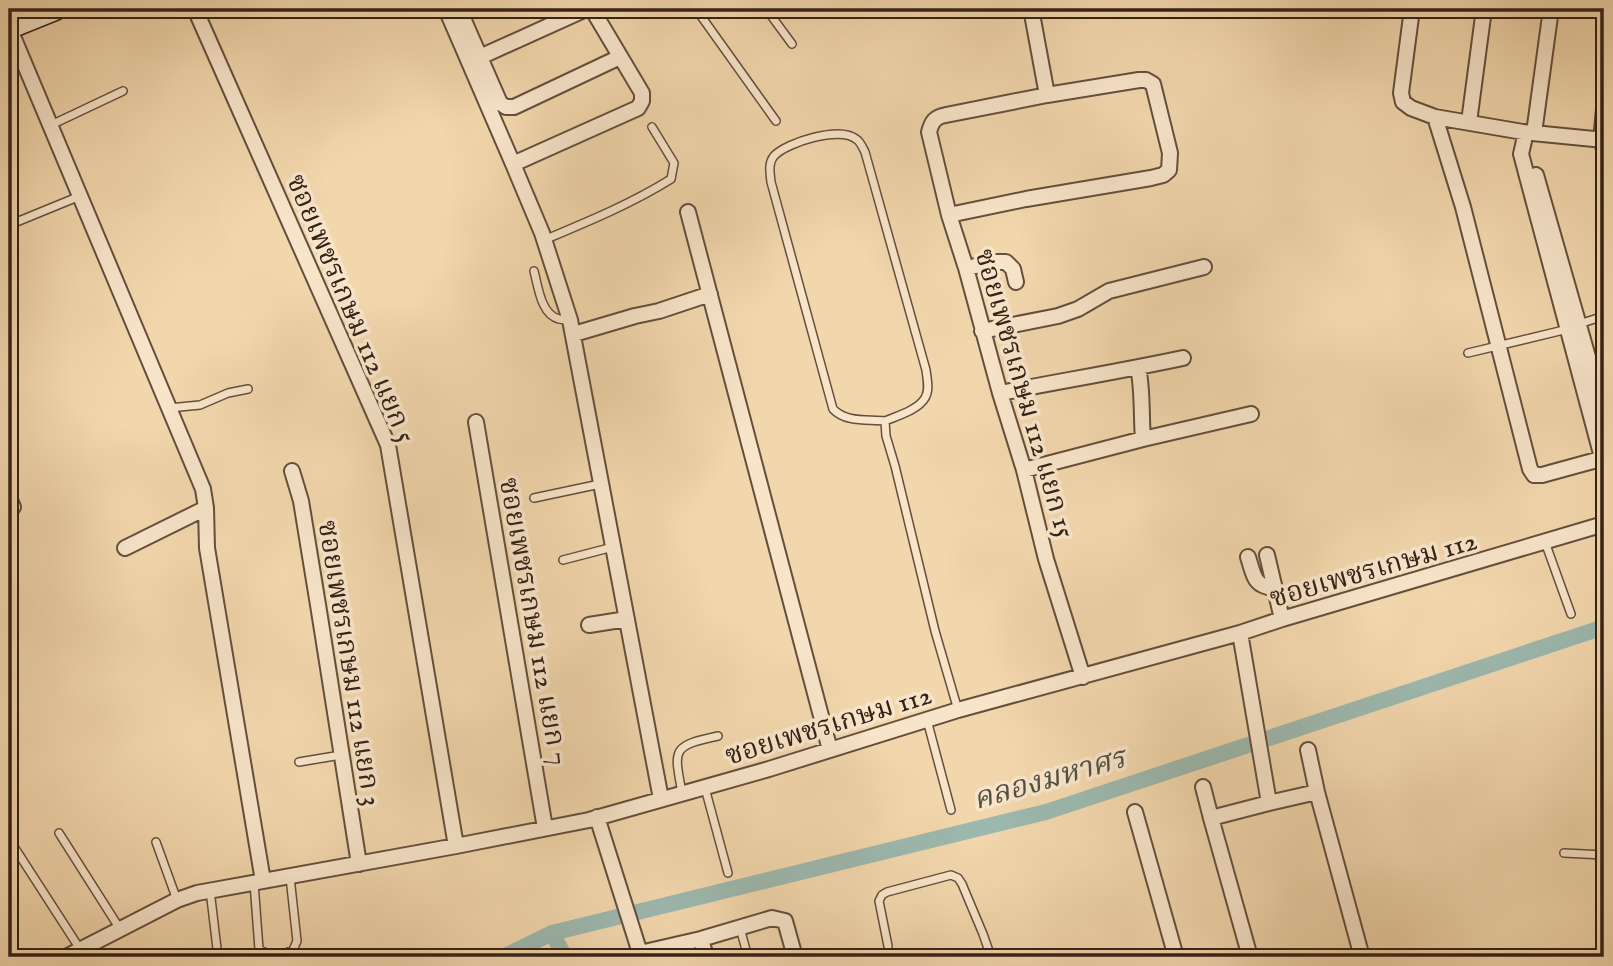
<svg xmlns="http://www.w3.org/2000/svg" width="1613" height="966" font-family="'IM FELL English','Noto Serif Thai',serif">
<style>
.lines{fill:none;stroke-linecap:round;stroke-linejoin:round}
.canal{stroke:#9cb8ae;stroke-width:16}
.lane-casing{stroke:#644f3c;stroke-width:10}
.street-casing{stroke:#644f3c;stroke-width:18}
.secondary-casing{stroke:#352217;stroke-width:24}
.lane{stroke:#f7e4c9;stroke-width:7}
.street{stroke:#f7e4c9;stroke-width:14}
.secondary{stroke:#f7e4c9;stroke-width:21}
.labels{text-anchor:middle;stroke-width:7;stroke-linejoin:round;paint-order:stroke}
.street-label{font-size:28px;fill:#352217;stroke:#f7e4c9}
.water-label{font-size:30px;font-style:italic;fill:#544f44;stroke:#f7e4c9}
</style>
<rect width="100%" height="100%" fill="#f2d6ac"/>
<filter id="stains"><feTurbulence type="fractalNoise" baseFrequency=".00286" numOctaves="4"/><feColorMatrix values="0 0 0 0 .2 0 0 0 0 .09 0 0 0 0 .02 0 0 0 .5 -.17"/></filter>
<radialGradient id="worn" r=".72"><stop offset=".6" stop-color="#630" stop-opacity="0"/><stop offset="1" stop-color="#630" stop-opacity=".3"/></radialGradient>
<g class="lines">
<path class="canal" d="M552 933 565 957
M503 957 552 933 1046 812 1604 627"/>
<defs>
<path id="lane" d="M696 9 776 121
M764 9 767 10 792 44
M51 125 123 91
M14 223 80 196
M544 240C587 222 631 204 671 179L674 163 652 127
M534 271C538 286 541 315 559 319 563 320 566 320 570 320
M1579 324 1604 316
M1468 353 1568 329
M169 408 200 405 228 393 248 389
M885 421C868 419 846 423 833 409L771 182C770 173 768 163 774 156 787 142 840 126 856 139 860 141 863 148 865 152L926 370C927 379 930 390 925 398 918 410 897 416 885 421L886 436 895 466 935 631 958 710
M534 498 600 484
M1545 542 1571 614
M563 560 613 547
M927 720 951 810
M299 762 341 755
M705 788 728 873
M682 793C674 749 671 746 718 736
M59 833 120 929
M9 839 80 949
M156 842 177 900
M1564 853 1604 855
M254 883 259 949C269 957 282 956 293 950L297 941 290 877
M210 890 218 957
M740 928 748 957
M888 946 879 901 882 895 887 892 951 875 958 878 962 884 983 934 991 957"/>
<path id="street" d="M195 9 388 445 456 846
M446 9 513 164 542 233 570 320 661 799
M459 9 500 103 506 107H514L620 57
M1412 9 1401 93 1403 102 1411 108 1435 117 1523 132 1604 140
M1032 14 1047 95
M9 27 203 489 206 508 207 548 263 881
M480 57 586 9
M1435 117 1463 207 1530 469 1534 475H1542L1604 458
M1469 122 1484 9
M1523 132 1524 141 1521 154 1604 465
M1534 133 1551 9
M1604 149 1601 140 1604 109
M513 164 638 108 642 101V93L592 9
M1536 175 1604 413
M688 212 830 750
M949 215 1026 199 1151 178 1163 175 1169 170 1170 153 1153 84 1146 80H1139L1047 95 946 115C935 117 932 121 929 132L949 215 966 268 1000 393 1024 470 1046 559 1083 677
M966 268 995 262H1006L1013 269 1016 282
M982 331 1058 316 1078 309 1109 291 1204 267
M574 334 635 316 659 311 710 294
M1138 367C1143 391 1141 415 1143 439
M1000 393C1061 381 1122 371 1183 358
M476 422 545 828
M1024 470 1143 439 1251 414
M292 471 301 501 319 611 359 864
M9 498 13 507
M125 548 206 508
M1267 555 1282 619
M1248 557C1254 575 1253 586 1274 588
M589 625 627 619
M1240 633 1269 803 1211 818 1250 957
M1308 750 1317 792 1362 957
M1203 787 1211 818
M1269 803 1317 792
M1135 812 1176 957
M597 817 640 953 634 957
M701 939 706 957
M640 953 701 939 772 918 785 921 795 957
M66 957 177 900 197 893 456 846 589 820 769 769 958 710 1240 633 1282 619 1604 524"/>
<path id="secondary" d="M9 28 56 9"/>
</defs>
<use href="#lane" class="lane-casing"/>
<use href="#street" class="street-casing"/>
<use href="#secondary" class="secondary-casing"/>
<use href="#lane" class="lane"/>
<use href="#street" class="street"/>
<use href="#secondary" class="secondary"/>
</g>
<g class="labels">
<g class="street-label">
<text transform="translate(352 308) rotate(67)" y="10">ซอยเพชรเกษม 112 แยก 5</text>
<text transform="translate(1026 393) rotate(74)" y="10">ซอยเพชรเกษม 112 แยก 15</text>
<text transform="translate(1373 568) rotate(-16)" y="10">ซอยเพชรเกษม 112</text>
<text transform="translate(535 621) rotate(80)" y="10">ซอยเพชรเกษม 112 แยก 7</text>
<text transform="translate(351 663) rotate(81)" y="10">ซอยเพชรเกษม 112 แยก 3</text>
<text transform="translate(828 724) rotate(-17)" y="10">ซอยเพชรเกษม 112</text>
</g>
<g class="water-label">
<text transform="translate(1049 778) rotate(-16)" y="10">คลองมหาศร</text>
</g>
</g>
<rect width="1613" height="966" fill="none" stroke="#f2d6ac" stroke-width="35"/>
<rect x="10" y="10" width="1592" height="945" fill="none" stroke="#352217" stroke-width="3.5"/>
<rect x="18" y="18" width="1578" height="931" fill="none" stroke="#352217" stroke-width="2"/>
<rect width="100%" height="100%" filter="url(#stains)"/>
<rect width="100%" height="100%" fill="url(#worn)"/>
</svg>
